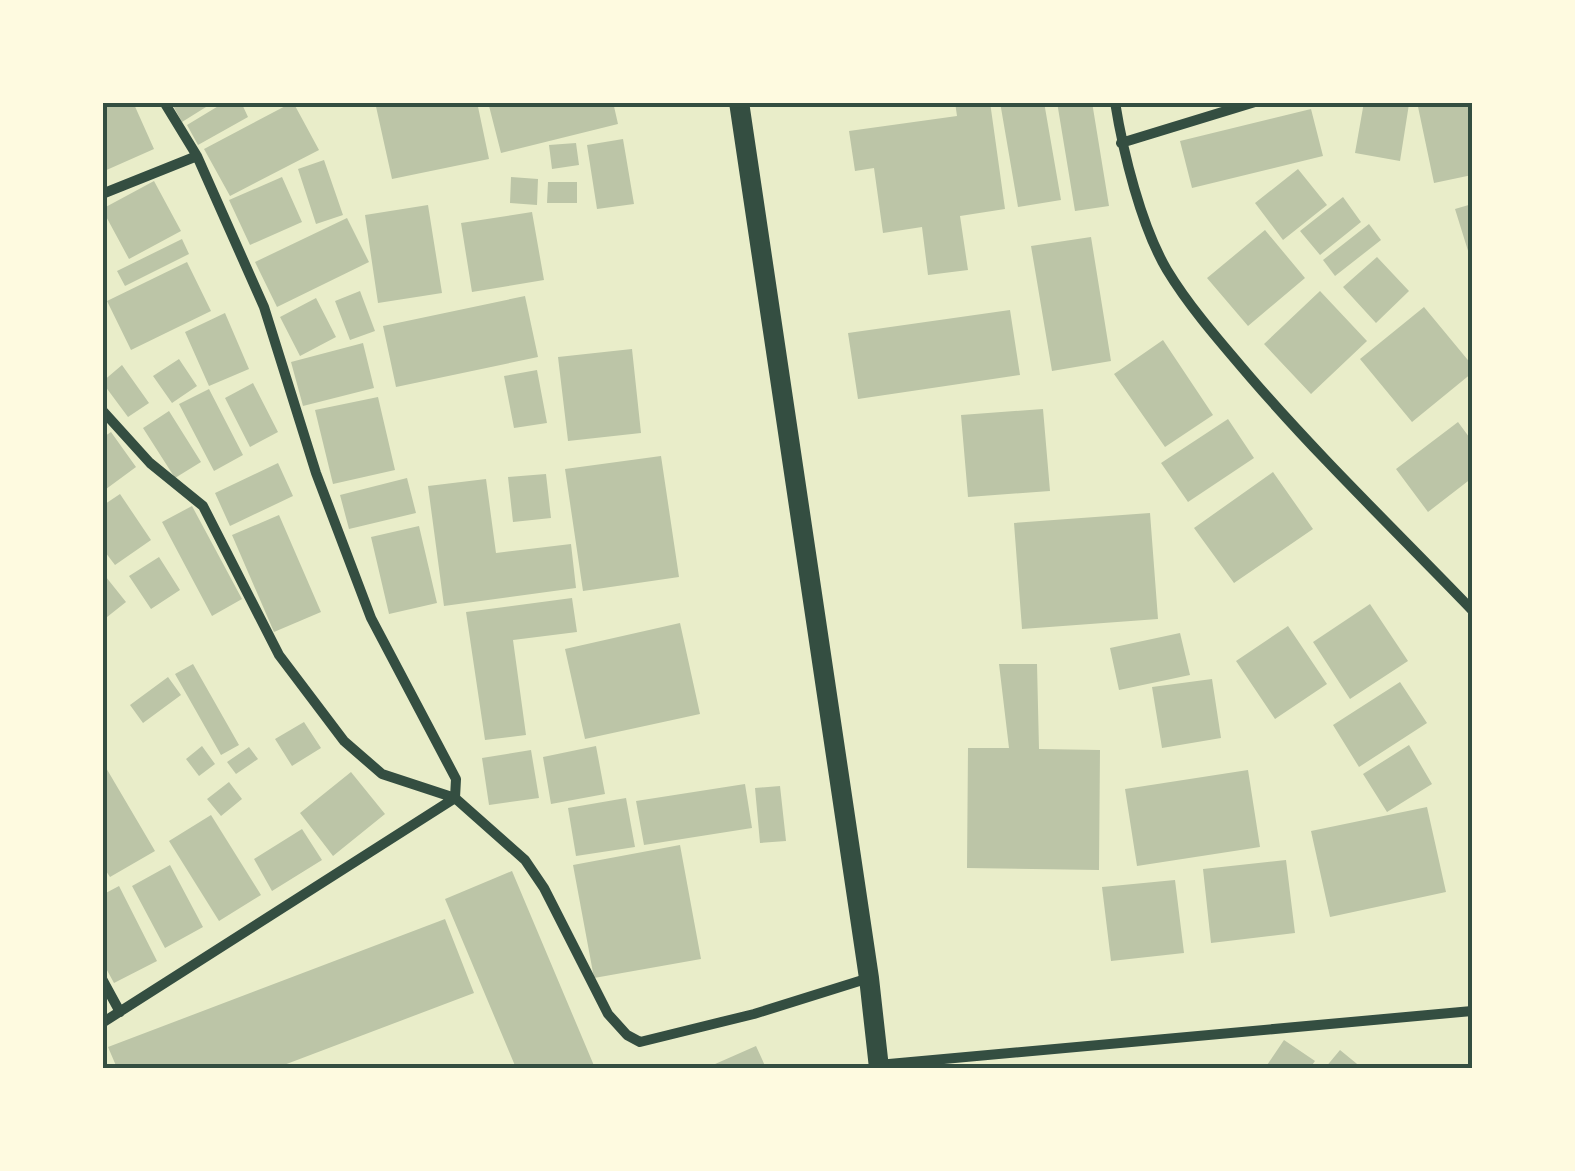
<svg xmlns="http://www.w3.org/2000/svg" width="1575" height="1171" font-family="Rubik,sans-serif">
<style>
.building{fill:#bcc5a7}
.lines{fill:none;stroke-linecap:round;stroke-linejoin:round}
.minor{stroke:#344e41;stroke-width:10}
.secondary{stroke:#344e41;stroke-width:20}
.neatline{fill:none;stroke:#344e41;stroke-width:4}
</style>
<rect width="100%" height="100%" fill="#e9edc9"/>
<path class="building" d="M106 102H133L154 149 102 172V104Z
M171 102H214L182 122Z
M225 102H241L248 117 198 145 187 125Z
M293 102 319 150 230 196 204 149Z
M375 102H477L489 159 392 179Z
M488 102H613L618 124 501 153Z
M955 102H990L1005 209 960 216 968 270 928 275 922 227 883 233 874 168 855 171 849 131 957 116Z
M1000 102H1044L1061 200 1018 207Z
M1057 102H1092L1109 206 1075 211Z
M1364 102 1409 104 1400 161 1355 153Z
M1417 102H1472V175L1434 183Z
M1311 109 1323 156 1192 188 1180 141Z
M623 139 634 204 597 209 587 145Z
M576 143 579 165 552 169 549 145Z
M324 160 343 215 316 224 298 169Z
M1298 169 1327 205 1283 240 1255 203Z
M282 177 302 222 250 245 229 200Z
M511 177 538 179 537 205 510 203Z
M154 181 181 231 129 259 102 209Z
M548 182H577V203H547Z
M1343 197 1361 222 1320 255 1300 231Z
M1472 204V254H1469L1455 209Z
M428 205 442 293 378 303 365 215Z
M532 212 544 280 472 292 461 223Z
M347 218 369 262 277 307 255 262Z
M1369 224 1381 240 1335 276 1323 260Z
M1265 230 1305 278 1248 326 1207 278Z
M1091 237 1111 361 1052 371 1031 246Z
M182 239 189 254 125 286 117 271Z
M1377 257 1409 291 1376 323 1343 287Z
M187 262 211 311 131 350 107 301Z
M360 291 375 331 350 340 335 301Z
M1320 291 1367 341 1311 394 1264 344Z
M525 296 538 357 396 387 383 326Z
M316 298 336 337 300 356 280 317Z
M1424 307 1472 365V373L1412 422 1360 359Z
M1010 310 1020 375 858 399 848 333Z
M225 313 249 369 209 386 185 332Z
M1163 340 1213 415 1165 447 1114 374Z
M363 343 374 388 303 406 291 362Z
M632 349 641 433 568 441 558 357Z
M179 359 197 386 172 403 153 376Z
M122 365 149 403 128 417 102 382Z
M537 370 547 423 514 428 504 376Z
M253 383 278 432 250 447 225 398Z
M209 389 243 455 214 471 179 404Z
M378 397 395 470 333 484 315 410Z
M1043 409 1050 491 968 497 961 415Z
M169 411 201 462 175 478 143 428Z
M1228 419 1254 458 1188 502 1161 463Z
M1458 422 1472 441V478L1428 512 1396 469Z
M111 432 136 467 102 492V438Z
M661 456 679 577 583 591 565 469Z
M278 463 293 496 230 526 215 493Z
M1273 472 1313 529 1234 583 1194 528Z
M546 474 551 518 513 522 508 477Z
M407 478 416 513 349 529 340 495Z
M486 479 496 553 571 544 576 588 444 606 428 486Z
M120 494 151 540 115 565 102 548V506Z
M192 506 242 599 212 616 162 522Z
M1150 513 1158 619 1022 629 1014 523Z
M279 515 321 612 274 632 232 535Z
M419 526 437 603 389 614 371 537Z
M159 557 180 590 151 609 129 576Z
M102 572 126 602 102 621Z
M572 598 577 632 513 640 526 735 485 740 466 612Z
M1370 604 1408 661 1350 699 1313 642Z
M680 623 700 714 585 739 565 649Z
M1288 626 1327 684 1275 719 1236 661Z
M1180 633 1190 675 1119 690 1110 648Z
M193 664 239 745 221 755 175 674Z
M999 664H1037L1039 749 1100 750 1099 870 967 868 968 748H1009Z
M168 677 181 695 143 723 130 705Z
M1212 679 1221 738 1162 748 1152 687Z
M1400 682 1427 723 1359 767 1333 725Z
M304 722 321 748 292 766 275 739Z
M1409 745 1432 784 1387 812 1363 774Z
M202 746 215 764 199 776 186 759Z
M596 746 605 794 551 804 543 757Z
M249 747 258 759 236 774 227 762Z
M531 750 539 798 489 805 482 758Z
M102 761 155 851 110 877 102 865Z
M1248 770 1260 847 1137 866 1125 789Z
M351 772 385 814 333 856 300 813Z
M229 782 242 799 221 816 207 799Z
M745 784 752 828 644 845 636 801Z
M780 786 786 841 760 843 755 788Z
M626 798 635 847 576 856 568 808Z
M1427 807 1446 892 1330 917 1311 831Z
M211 815 261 895 219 921 169 841Z
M302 829 322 860 272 891 254 859Z
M680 845 701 959 594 978 573 865Z
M1286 860 1295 933 1211 943 1203 869Z
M170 865 203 927 165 948 132 886Z
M512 871 595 1068H516L445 899Z
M1175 880 1184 953 1111 961 1102 887Z
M119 886 157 961 114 983 102 961V895Z
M445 919 474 993 276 1068H117L108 1047Z
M1284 1040 1315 1061 1310 1068H1265Z
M756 1046 766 1068H706Z
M1340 1050 1362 1068H1325Z"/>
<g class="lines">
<path class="minor" d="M164 102 197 156 264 307 316 473 371 618 456 779 455 798
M1115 102C1123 152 1141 226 1167 270 1190 308 1222 344 1251 378 1321 459 1398 533 1472 610
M1121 143 1255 102
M102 194 197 156
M102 410 150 463 203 506 279 655 344 741 382 774 455 798 525 860 544 888 608 1014 627 1035 640 1042 754 1014 869 978
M102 979 120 1012
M102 1023 455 798
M878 1065 1472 1011"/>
<path class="secondary" d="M739 102 869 978 879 1068"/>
</g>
<rect width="1575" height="1171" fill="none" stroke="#fefae0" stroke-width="210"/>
<rect x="105" y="105" width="1365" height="961" class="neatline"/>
</svg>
